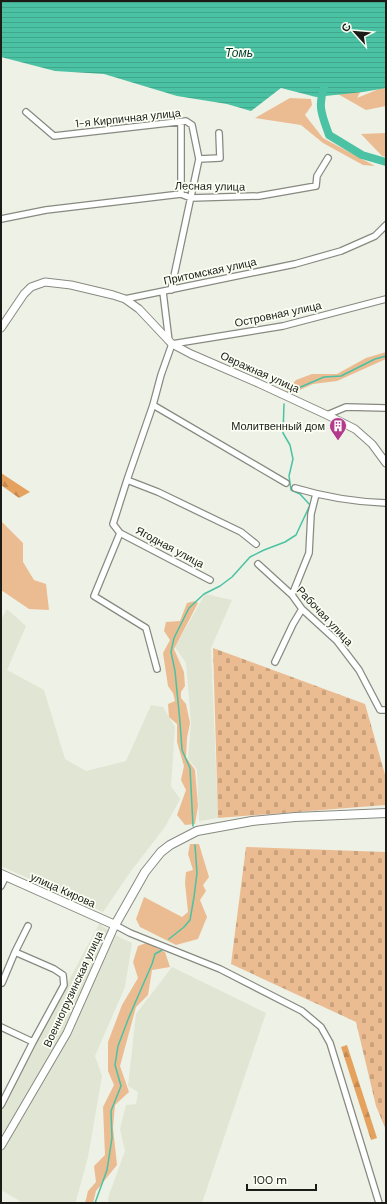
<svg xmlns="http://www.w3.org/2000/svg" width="387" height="1204" font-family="'DM Sans',sans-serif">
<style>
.built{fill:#e1e5d3}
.green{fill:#ebbc91}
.forest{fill:url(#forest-firs)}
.cemetery{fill:url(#cemetery-stones)}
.water{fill:url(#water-rules)}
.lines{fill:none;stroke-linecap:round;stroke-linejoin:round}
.stream{stroke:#4ac2a3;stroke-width:1.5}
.river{stroke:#4ac2a3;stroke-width:8}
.minor-casing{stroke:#878a80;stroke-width:8}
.tertiary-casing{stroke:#878a80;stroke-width:9}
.secondary-casing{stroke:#878a80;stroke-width:10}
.minor{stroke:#fff;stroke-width:5.5}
.tertiary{stroke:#fff;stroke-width:7}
.secondary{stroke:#fff;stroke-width:8}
.labels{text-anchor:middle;stroke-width:3.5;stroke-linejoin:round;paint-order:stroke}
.street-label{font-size:11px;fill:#1b1c18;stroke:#fbfef3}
.poi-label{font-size:11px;fill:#1b1c18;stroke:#fbfef3;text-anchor:end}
.water-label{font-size:12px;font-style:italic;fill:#01392d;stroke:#fbfef3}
</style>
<defs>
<pattern id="forest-firs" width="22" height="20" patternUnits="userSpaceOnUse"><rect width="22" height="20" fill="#e5a15e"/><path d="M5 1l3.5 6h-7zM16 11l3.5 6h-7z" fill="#c48a51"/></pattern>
<pattern id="cemetery-stones" width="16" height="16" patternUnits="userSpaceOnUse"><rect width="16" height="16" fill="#ebbc91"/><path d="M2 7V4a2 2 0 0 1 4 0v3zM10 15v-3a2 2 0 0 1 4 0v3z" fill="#c9a17c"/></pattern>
<pattern id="water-rules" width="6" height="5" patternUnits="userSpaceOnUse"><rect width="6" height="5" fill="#4ac2a3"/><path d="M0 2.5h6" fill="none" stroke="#40a68c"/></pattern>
</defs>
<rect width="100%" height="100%" fill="#eef1e6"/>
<path class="built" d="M205 594 232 600 211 648 218 818 199 821 197 770 188 758 191 723 186 663 175 647Z
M7 609 26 626 7 670 44 690 65 759 86 771 126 761 151 705 163 707 175 727 171 786 180 799 165 827 131 871 103 912 1 866V620Z
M99 924 119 937 132 943 125 987 95 1056 102 1076 88 1157 76 1201 75 1203H23L1 1190V1108Z
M172 967 266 1013 202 1203H109L108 1198 125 1151 120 1129 126 1105 136 1104 138 1092 128 1086 136 1014Z"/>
<path class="green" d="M364 85 357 98 386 86V106L366 110 336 93Z
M290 98 311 99 312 105 305 115 323 138 375 166 363 165 323 143 301 125 255 118Z
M386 133V157L382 156 361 134Z
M386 352V359L337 381 313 384 291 394 286 391 296 380 312 374H337L366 358Z
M1 521 23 543V562L34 580 46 584 49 610 29 609 1 590Z
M195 601 198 603 174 649 184 672 185 686 181 692V698L186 704 190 723 187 738 186 757 195 770 198 806 195 824 185 825 177 815 186 790 181 780 184 766 177 742V724L169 717 168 704 175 701 173 693 168 686 163 653 170 640 164 631 166 622 180 621 187 603Z
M190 844H199L209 877 203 885 206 891 200 900 207 917 198 939 176 945 140 927 136 919 144 897 182 917 188 912 185 883 186 872 193 870 188 854Z
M146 943 165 952 170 967 152 970 148 995 136 1007 120 1066 129 1092 115 1105 113 1128 117 1165 96 1191 93 1203H85L88 1191 96 1182 94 1166 105 1155 103 1107 114 1085 108 1071V1042L122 1005 138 978 133 962 138 946Z"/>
<path class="forest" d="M1 473 30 492 19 498 1 485Z
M347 1045 377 1138 371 1140 341 1047Z"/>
<path class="cemetery" d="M213 648 365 704 386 778V805L218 818Z
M246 847 386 852V1130L376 1106 356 1022 231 964Z"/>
<path class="water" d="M1 1H386V88L363 92 316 97 281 88 251 111 227 104 177 96 104 74 55 71 1 57Z"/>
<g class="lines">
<path class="stream" d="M289 392 324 377 341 376 375 359 386 356
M193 826 190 768 182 750 180 722 175 671 171 652 174 638 189 608 204 594 220 586 232 577 250 557 264 550 285 542 296 535 310 505 300 494 291 490 289 476 293 459 290 445 283 433 284 404
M169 939 184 927 190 920 194 897 197 873 195 845
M95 1203 107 1170 112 1138 111 1111 121 1086 115 1065 118 1046 129 1017 152 964 155 954 162 950"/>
<path class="river" d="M324 88C317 107 323 117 329 135L362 155 386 162"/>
<defs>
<path id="minor" d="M26 112 54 136 186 121 192 125 199 159 171 290
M199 159 220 158 219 133
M181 194V122
M1 219 46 210 181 194 191 198 259 196 316 186 317 176 328 158
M163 292 169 341
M125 299 295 264 341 251 375 236 386 225
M153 405 286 483
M327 415 346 407 386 408
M127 480 158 492 241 532 256 544
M295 488C325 497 355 502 386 503
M120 533 94 596 146 628 157 669
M258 564 292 595 302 609 337 641 359 670 380 710H386
M210 580 120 533 113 524 127 480 153 405 161 375 172 344 283 326 386 299
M292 595 309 553 311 514 316 494
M275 662 293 624 302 609
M1 886 6 876
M115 925 130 933 220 969 302 1011 321 1027 330 1043 379 1203
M2 983 15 952 28 926
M1 1027 33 1042
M1 1105 33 1042 64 985 63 975 54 969 15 952"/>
<path id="tertiary" d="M1 328 24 294 31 287 45 282 71 285 113 295 125 299 139 309 172 344 191 354 258 383 327 415 355 429 372 444 386 463
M1 1146 67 1033 115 925"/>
<path id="secondary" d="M1 874 115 925 145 872 161 852 170 845 197 831 252 821 295 817 386 813"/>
</defs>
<use href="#minor" class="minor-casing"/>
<use href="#tertiary" class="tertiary-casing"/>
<use href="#secondary" class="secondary-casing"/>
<use href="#minor" class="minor"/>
<use href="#tertiary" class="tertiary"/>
<use href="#secondary" class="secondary"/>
</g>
<defs>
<symbol id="building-pin" viewBox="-11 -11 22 30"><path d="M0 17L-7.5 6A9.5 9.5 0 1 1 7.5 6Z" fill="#b33a8d" stroke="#fbfef3"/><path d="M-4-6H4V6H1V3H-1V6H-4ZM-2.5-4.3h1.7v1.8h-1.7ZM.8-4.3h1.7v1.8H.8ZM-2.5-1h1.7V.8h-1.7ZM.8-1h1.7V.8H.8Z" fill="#fff"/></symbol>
</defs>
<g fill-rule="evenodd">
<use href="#building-pin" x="328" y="416" width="20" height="27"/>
</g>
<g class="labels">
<g class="street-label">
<text transform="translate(128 118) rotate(-6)" y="4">1-я Кирпичная улица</text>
<text transform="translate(210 186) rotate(1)" y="4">Лесная улица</text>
<text transform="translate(210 271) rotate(-12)" y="4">Притомская улица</text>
<text transform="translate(278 314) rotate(-12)" y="4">Островная улица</text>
<text transform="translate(260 372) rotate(24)" y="4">Овражная улица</text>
<text transform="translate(170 547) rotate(28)" y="4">Ягодная улица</text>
<text transform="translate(325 616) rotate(47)" y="4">Рабочая улица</text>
<text transform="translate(63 890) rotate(24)" y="4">улица Кирова</text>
<text transform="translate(73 989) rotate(-65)" y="4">Военногрузинская улица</text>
</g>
<g class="poi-label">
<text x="325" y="430">Молитвенный дом</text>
</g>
<g class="water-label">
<text x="239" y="57">Томь</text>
</g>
</g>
<rect width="387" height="1204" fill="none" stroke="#1b1c18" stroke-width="4"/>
<g transform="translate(355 32) rotate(297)" stroke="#fbfef3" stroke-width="3" paint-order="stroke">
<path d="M0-3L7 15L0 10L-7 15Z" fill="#1b1c18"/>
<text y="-6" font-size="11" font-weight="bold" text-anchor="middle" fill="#1b1c18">С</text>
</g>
<path d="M247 1184v6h69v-6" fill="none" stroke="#1b1c18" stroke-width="2"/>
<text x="253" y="1184" font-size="12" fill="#1b1c18" stroke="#fbfef3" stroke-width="3" paint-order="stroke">100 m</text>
</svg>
